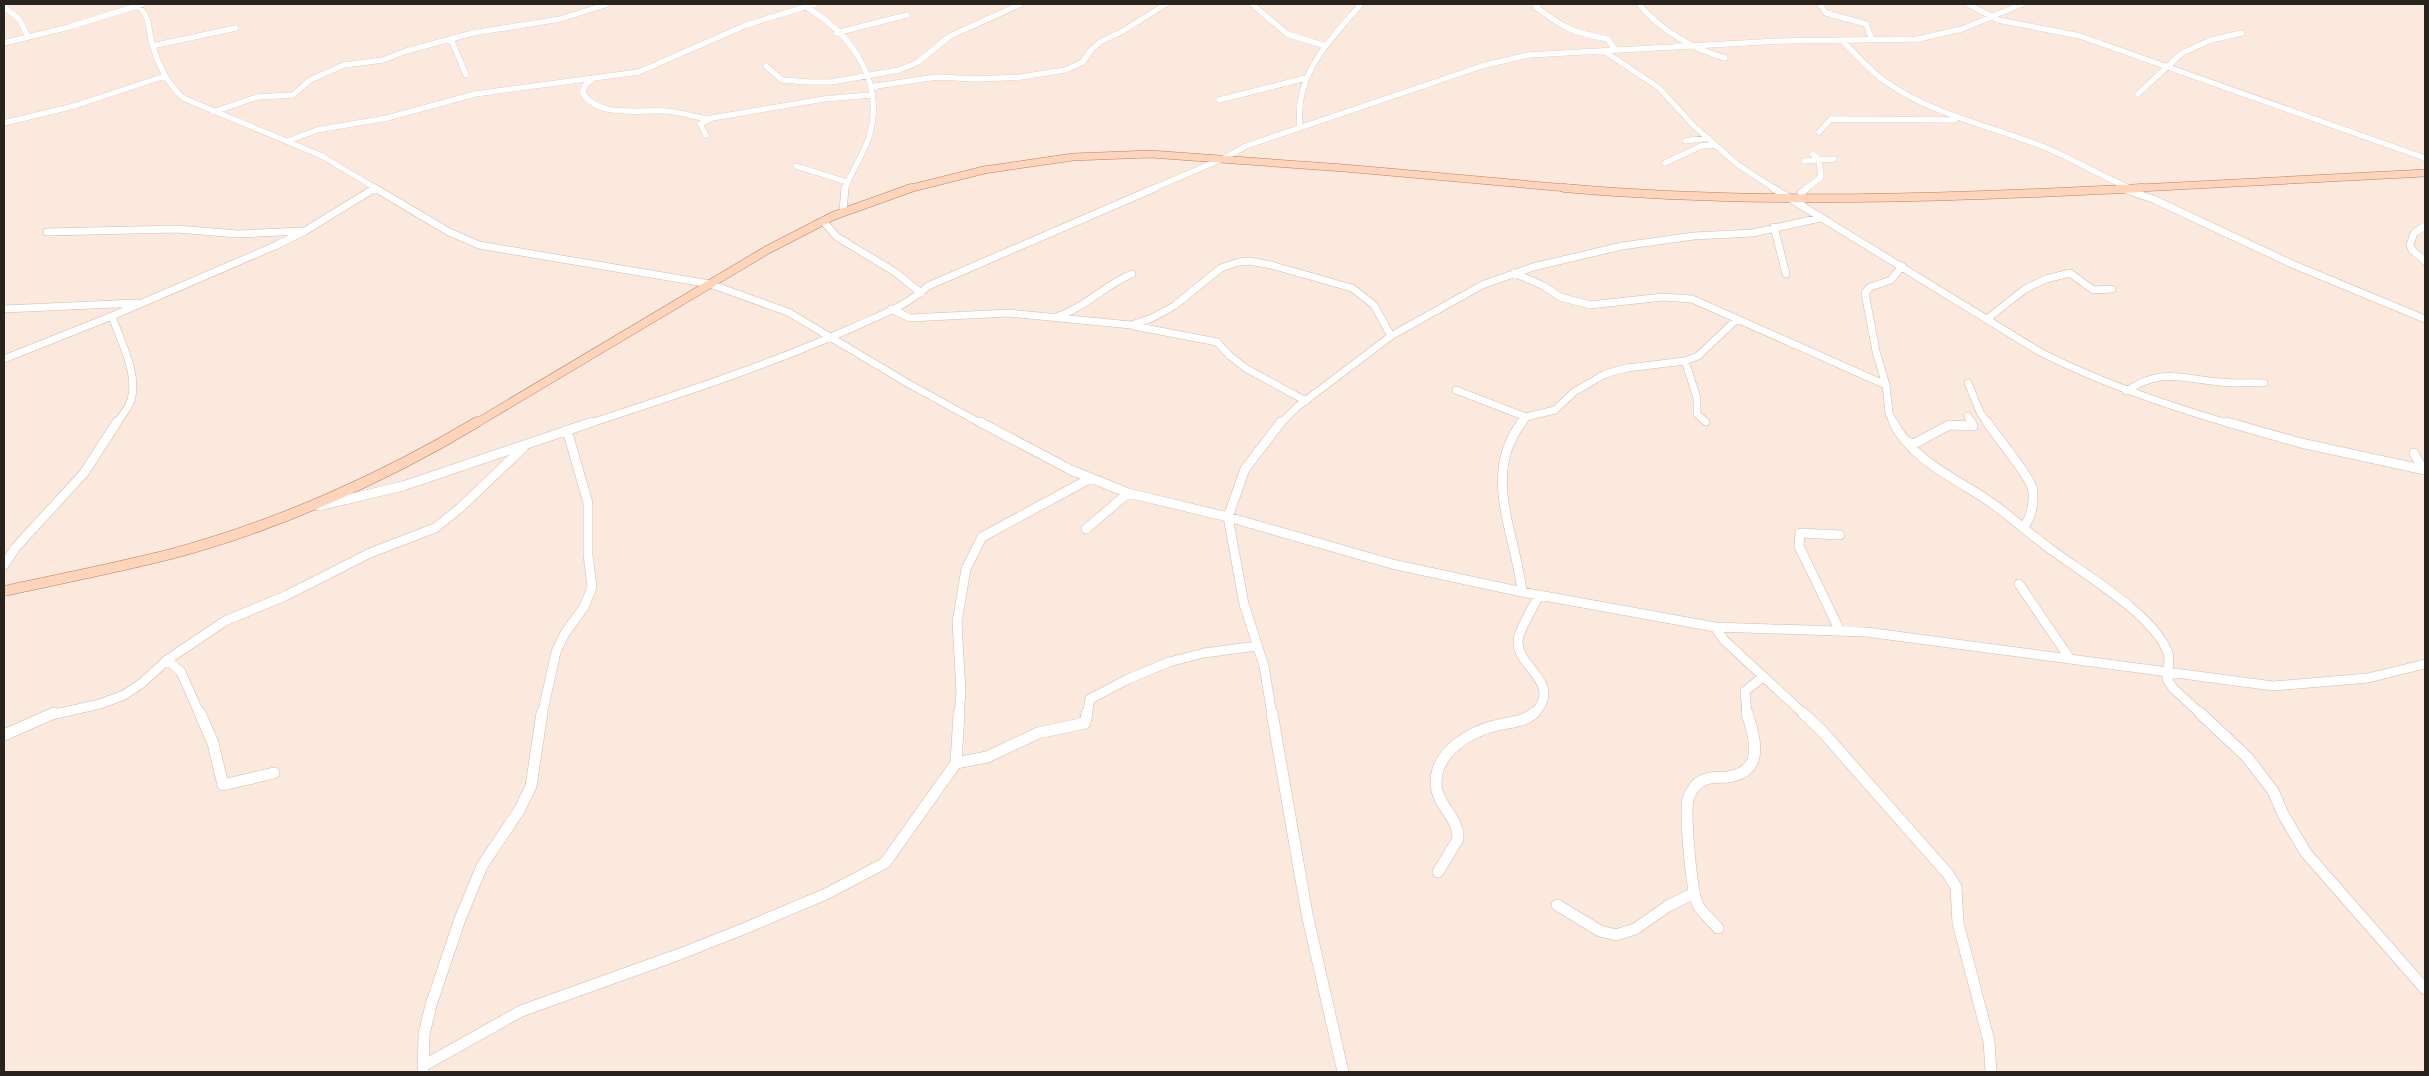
<svg xmlns="http://www.w3.org/2000/svg" width="2429" height="1076" font-family="'Archivo Narrow',sans-serif">
<style>
.lines{fill:none;stroke-linecap:round;stroke-linejoin:round}
.minor-far3-casing{stroke:#cdbdb1;stroke-width:6}
.minor-far2-casing{stroke:#cdbdb1;stroke-width:8}
.minor-far1-casing{stroke:#cdbdb1;stroke-width:10}
.minor-casing{stroke:#cdbdb1;stroke-width:12}
.major-far2-casing{stroke:#b38366;stroke-width:8}
.major-far1-casing{stroke:#b38366;stroke-width:9}
.major-casing{stroke:#b38366;stroke-width:11}
.minor-far3{stroke:#fff;stroke-width:5.5}
.minor-far2{stroke:#fff;stroke-width:7}
.minor-far1{stroke:#fff;stroke-width:9}
.minor{stroke:#fff;stroke-width:11}
.major-far2{stroke:#fed4bb;stroke-width:7}
.major-far1{stroke:#fed4bb;stroke-width:8}
.major{stroke:#fed4bb;stroke-width:10}
</style>
<rect width="100%" height="100%" fill="#fbe9dd"/>
<g class="lines">
<defs>
<path id="minor-far3" d="M137 4C154 23 146 27 153 47 159 67 168 84 183 98L322 156 377 189
M1252 4 1287 34 1326 46
M1538 4 1535 5 1536 7C1565 29 1572 32 1608 39L1615 50
M1639 4C1660 30 1693 49 1725 58
M1820 4 1826 13 1866 24 1872 40
M1968 4 1998 20 2080 36 2425 158
M804 6C852 33 887 83 868 140 862 157 851 172 845 189
M4 7 19 19 28 37
M836 33 907 15
M451 39 466 75
M1842 40C1856 55 1869 70 1886 82 1933 115 1992 126 2044 147 2074 159 2100 176 2130 188
M4 43 69 27 143 4
M152 46 236 28
M1604 51 1659 88 1694 126 1738 165 1775 189
M766 66 782 80 809 82H831L899 70 918 62 950 36 1021 4
M594 78 586 84 582 92C598 119 639 109 666 111 680 112 694 117 708 119
M870 87 936 77 977 79 1021 77 1065 70 1083 62 1090 51 1100 42 1123 31 1166 4
M2138 94 2182 53 2211 40 2242 33
M1219 100 1306 78
M213 112 257 97 293 95 310 80 344 65 383 60 406 51 473 33 560 19 608 4
M4 123 74 106 165 76
M1300 127C1294 74 1329 42 1361 4
M1819 132 1831 119 1955 120
M706 135 700 124 712 118 824 99 871 95
M288 141 317 130 387 118 475 94 639 72 746 25 815 4
M1685 141 1708 138
M1804 161 1834 159
M1665 163 1701 146 1716 145
M796 166 847 182
M373 189 375 188
M1152 189 1222 159 1246 146 1485 65 1529 55 1782 41 1918 39 1962 29 2022 4
M1806 189 1821 177 1819 160 1813 154"/>
<path id="minor-far2" d="M375 188 449 232 479 245 710 284 788 312 909 384 982 424
M1773 188 2040 352C2101 383 2165 405 2231 424
M2123 189 2153 199 2292 264 2425 319
M1804 199 1801 193 1807 188
M843 211 845 188
M823 221 837 237 895 272 921 293
M2425 226 2414 233 2410 245 2412 250 2425 261
M1774 227 1786 274
M47 232 177 229 238 234 302 231
M1514 273 1544 286 1560 297 1590 305 1663 297 1692 299 1886 385
M4 309 136 303
M891 309 910 318 1008 313 1131 325 1150 319 1174 306 1221 268 1239 262 1249 261 1271 265 1352 288 1374 305 1391 336
M112 316C120 340 139 374 131 400 129 408 121 416 116 424
M1056 317C1085 308 1104 285 1132 274
M1987 319 2025 289 2046 279 2070 273 2093 290 2112 289
M1134 326 1217 342 1230 356 1247 369 1306 401
M4 359 112 316 277 245 305 231 375 188
M1685 361 1697 398V414L1706 422
M1968 383 1980 412 1988 424
M1456 390 1526 417
M2126 391C2164 367 2180 379 2221 382 2235 384 2250 382 2264 383
M1968 416 1972 424
M588 424C677 395 766 366 852 328 878 316 907 306 928 286L1155 188
M1280 424 1297 407 1391 336 1482 285 1533 267 1622 246 1694 236 1753 233 1820 218
M1521 424 1526 417 1555 410 1574 392 1605 374 1627 368 1685 361 1698 356 1736 320
M1894 424 1889 413 1886 385 1876 351 1865 293 1870 287 1891 280 1902 266"/>
<path id="minor-far1" d="M980 422 1071 470 1128 493 1228 517 1392 564 1522 592 1715 627 1866 632 2273 686 2368 678 2425 664
M1522 422C1481 475 1516 534 1522 592
M1893 422C1910 457 1951 477 1983 497 2007 513 2026 531 2049 548 2082 573 2154 614 2168 653 2171 662 2167 670 2167 679L2173 688 2202 715
M1987 422C1995 434 2029 476 2032 487 2035 499 2032 518 2023 527
M2227 422 2301 443 2425 470
M1905 441 1914 444 1949 425 1973 426 1971 422
M2414 453 2423 470
M319 506 403 486 592 422
M1086 529 1128 493
M1840 535 1800 533 1799 546 1840 631
M4 565 16 547 84 473 117 422
M2019 584 2070 659
M1715 627 1724 640 1805 715
M167 660 181 672 200 715
M51 715 100 704 124 695 142 683 167 660 225 621 285 596 370 553 435 528 460 508 525 446
M542 715 556 652 565 633 584 607 592 587 588 555V503L567 430
M959 715 961 692 957 622 966 569 982 537 1091 478
M1087 715 1090 699 1128 679 1169 662 1204 653 1257 646
M1272 715 1264 666 1244 604 1228 517 1245 469 1281 422
M1533 715C1565 683 1517 668 1518 642 1518 630 1534 607 1539 595
M1747 715 1745 691 1763 677"/>
<path id="minor" d="M200 713 213 743 223 785 274 773
M1272 713 1307 914 1343 1072
M1803 713 1821 730 1948 874 1956 887 1958 923 1989 1041 1991 1072
M2200 713 2247 757 2273 791 2283 814 2306 853 2425 989
M4 735 54 713
M956 763 987 757 1038 733 1085 723 1087 713
M1438 872 1458 839C1459 817 1437 806 1436 784 1435 751 1471 731 1498 725 1511 722 1524 722 1534 713
M1557 905 1600 931 1616 935 1635 929 1668 906 1694 893
M1718 928C1712 921 1702 913 1698 905 1691 891 1685 815 1688 799 1689 795 1693 789 1695 786 1704 776 1716 778 1727 777 1766 772 1755 738 1747 713
M423 1066 521 1011 680 954 748 927 826 894 885 863 956 763 959 713
M423 1072 424 1034 431 1005 460 919 482 866 520 809 531 786 542 713"/>
<path id="major-far2" d="M908 189 984 170 1073 157 1150 154 1344 168 1578 189
M2119 189 2425 173"/>
<path id="major-far1" d="M1564 188C1757 205 1950 198 2142 188
M475 424 767 250 833 216 911 188"/>
<path id="major" d="M4 591C59 579 116 568 171 554 276 526 384 478 477 422"/>
</defs>
<use href="#minor-far3" class="minor-far3-casing"/>
<use href="#minor-far2" class="minor-far2-casing"/>
<use href="#minor-far1" class="minor-far1-casing"/>
<use href="#minor" class="minor-casing"/>
<use href="#major-far2" class="major-far2-casing"/>
<use href="#major-far1" class="major-far1-casing"/>
<use href="#major" class="major-casing"/>
<use href="#minor-far3" class="minor-far3"/>
<use href="#minor-far2" class="minor-far2"/>
<use href="#minor-far1" class="minor-far1"/>
<use href="#minor" class="minor"/>
<use href="#major-far2" class="major-far2"/>
<use href="#major-far1" class="major-far1"/>
<use href="#major" class="major"/>
</g>
<rect width="2429" height="1076" fill="none" stroke="#29231e" stroke-width="10"/>
</svg>
